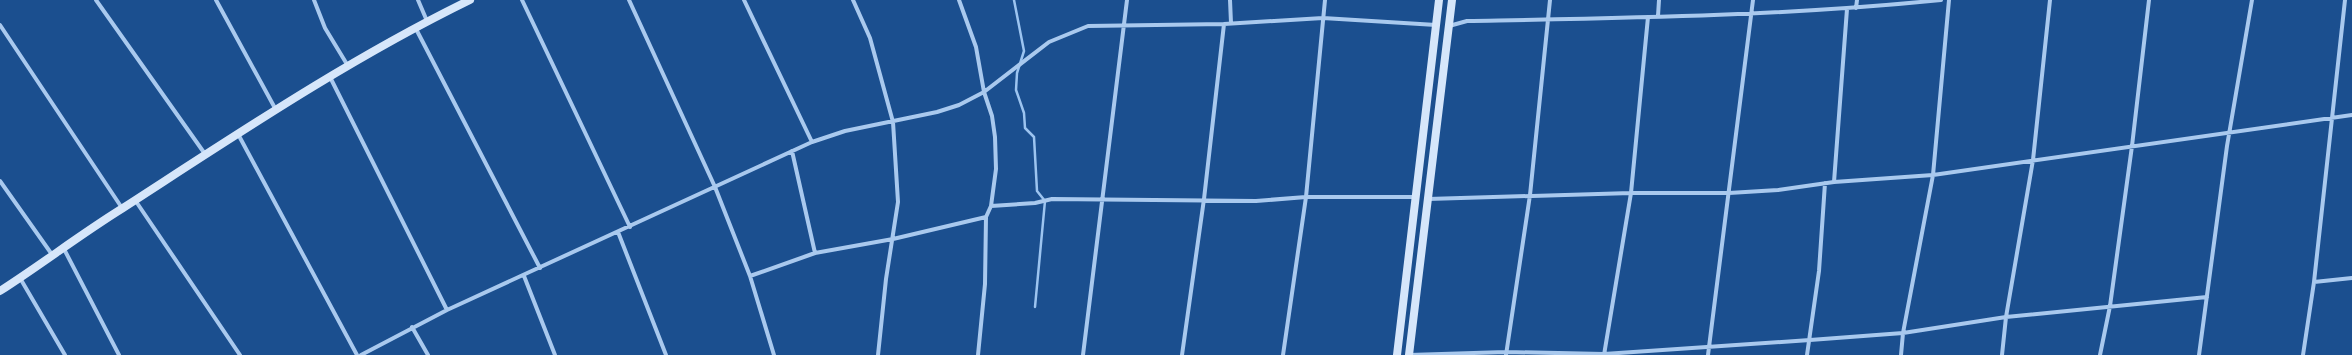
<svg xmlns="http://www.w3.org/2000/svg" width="2352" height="355" font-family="'Exo 2',sans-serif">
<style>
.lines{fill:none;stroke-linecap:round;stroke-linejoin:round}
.stream{stroke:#9cc4f0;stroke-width:2.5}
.street{stroke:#a9c9ee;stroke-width:4}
.secondary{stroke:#d6e6fa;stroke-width:8}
</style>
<rect width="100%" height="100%" fill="#1b4f8f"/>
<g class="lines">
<path class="stream" d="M1014 0 1024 51 1017 73 1016 90 1024 113 1025 128 1034 137 1037 191 1045 201 1035 307"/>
<path class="street" d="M96 0 205 154
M216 0 276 110
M314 0 325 28 348 66
M418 0 427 21
M522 0 630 227
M629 0 715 187 750 276 774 355
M744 0 812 142
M853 0 870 38 893 122 898 202 886 279 878 355
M959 0 976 47 984 92 992 116 995 137 996 169 991 206 986 217 985 284 978 355
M1230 0 1231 23
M1856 8 1857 0
M1658 16 1659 0
M0 25 122 208
M1449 26 1467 21C1625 18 1783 16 1941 0
M415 27 540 268
M330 77 447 310
M238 134 357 355
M792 151 815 253
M0 181 53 256
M1834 182 1847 9
M1428 199 1631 193H1729L1778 190 1834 182 1933 175 2352 115
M135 200 240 355
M991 206 1035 203 1052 199 1256 201 1306 197H1415
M618 232 666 355
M64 249 119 355
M524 276 555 355
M750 276 815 253 893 239 986 217
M20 278 65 355
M2314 282 2352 278
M412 327 428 355
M361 355 447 310 812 142 845 131 937 112 959 105 984 92 1049 42 1088 26 1224 24 1323 18 1436 25
M1083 355 1127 0
M1182 355 1204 199 1224 24
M1283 355 1306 197 1325 0
M1409 355 1506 352 1604 354 1810 340 1903 333 2006 317 2207 297
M1506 355 1530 195 1550 0
M1604 355 1631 193 1648 17
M1708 355 1753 0
M1807 355 1819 271 1825 183
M1901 355 1903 333 1933 175 1949 0
M2002 355 2006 317 2033 160 2050 0
M2100 355 2110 306 2132 146 2149 0
M2199 355 2227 146 2252 0
M2303 355 2314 282 2345 0"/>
<path class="secondary" d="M0 291C42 264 81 234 123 208 236 135 349 59 470 0
M1397 355 1439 0
M1409 355 1452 0"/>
</g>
</svg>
